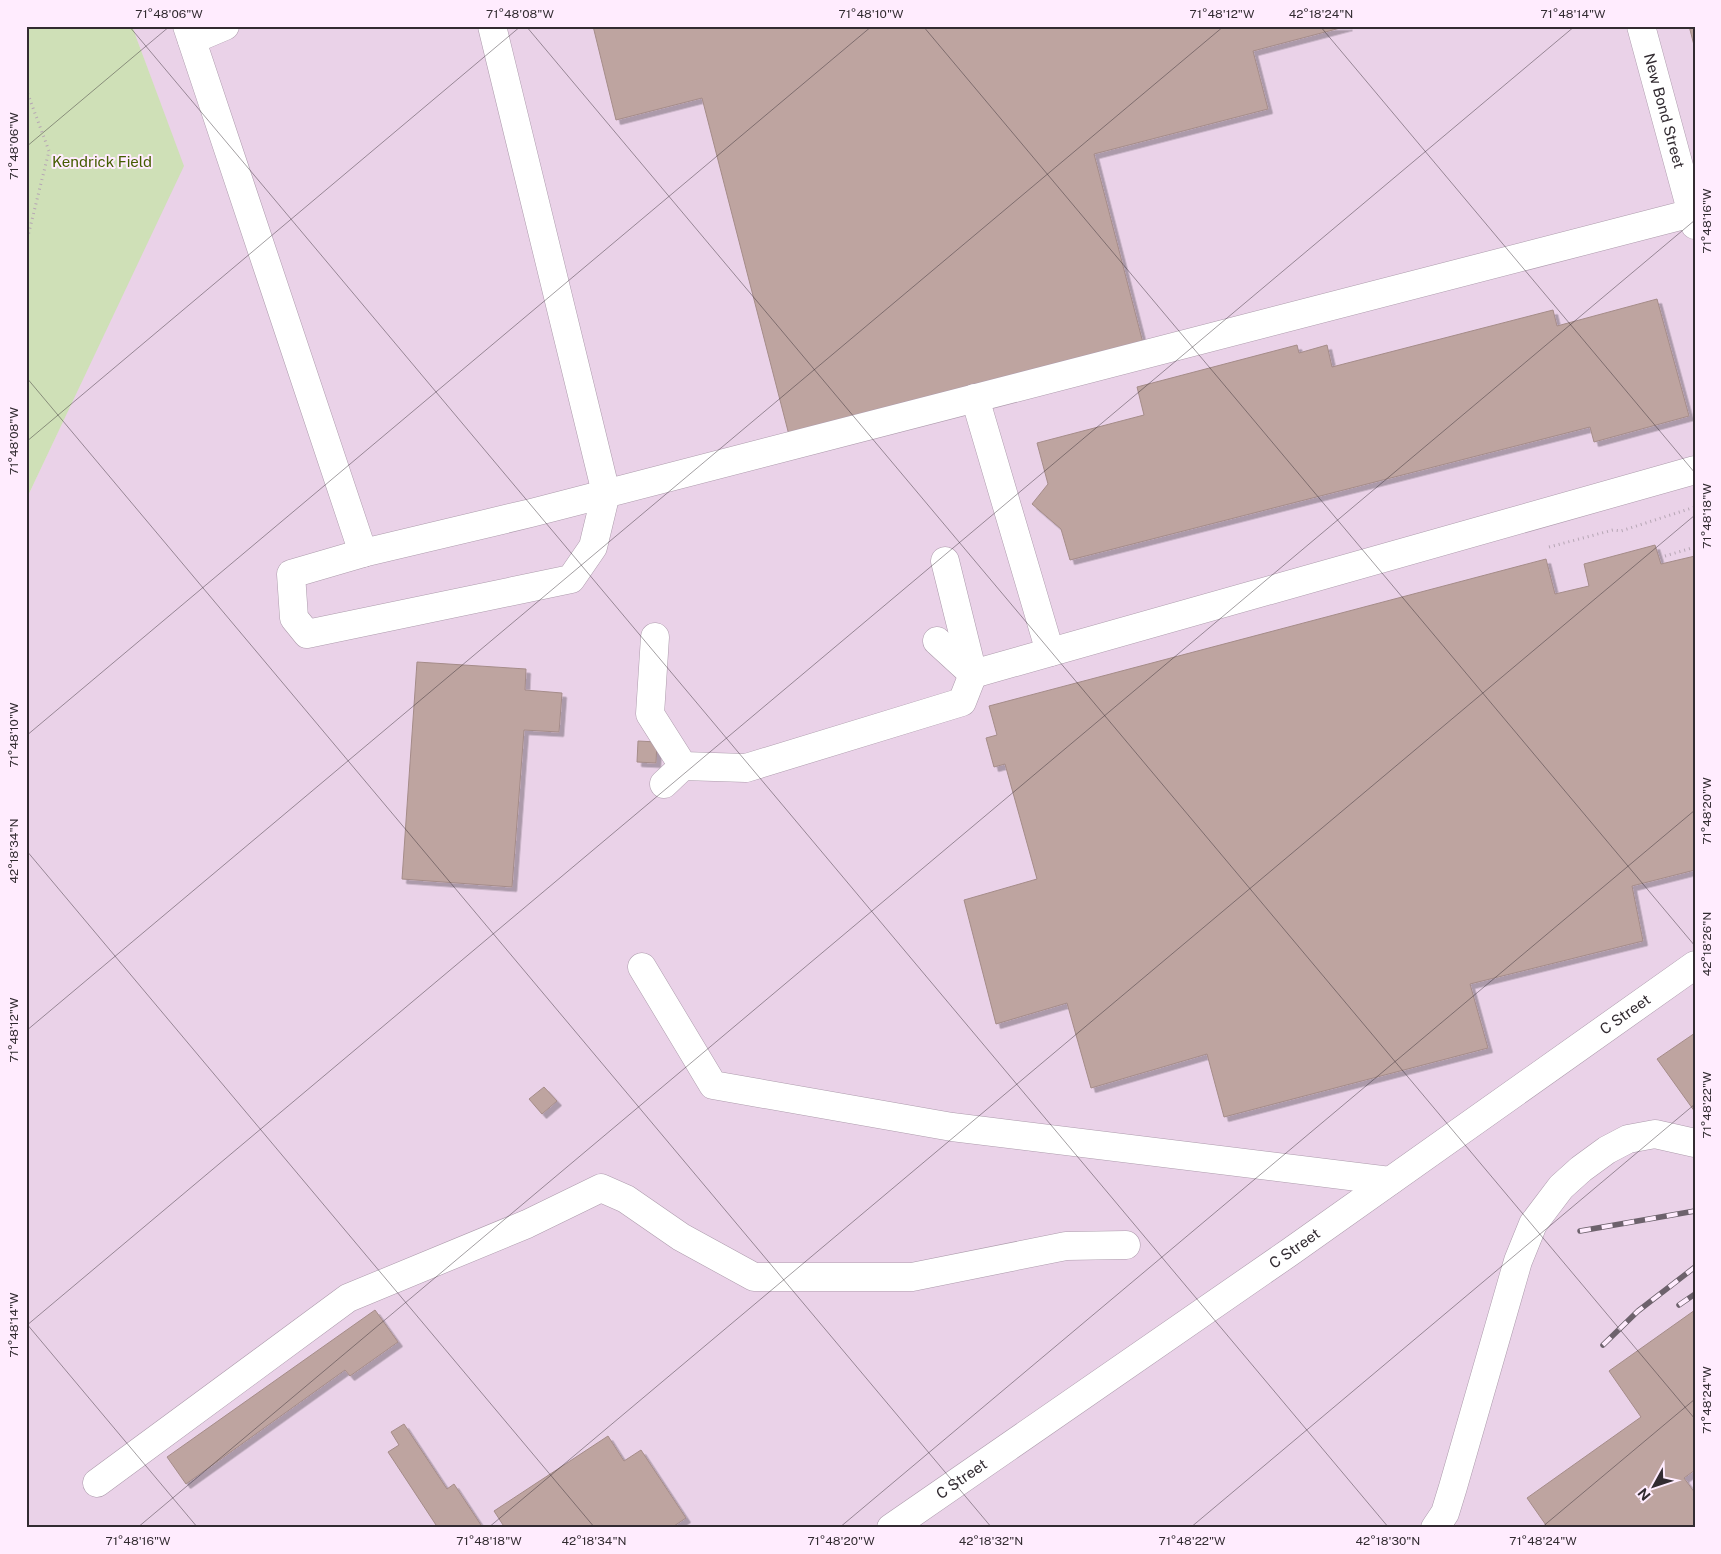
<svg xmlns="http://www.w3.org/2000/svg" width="1721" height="1554" font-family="'Public Sans',sans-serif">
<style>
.built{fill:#ead2e8}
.green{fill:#cfe0b7}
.building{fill:#bea4a0;stroke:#a58c89;filter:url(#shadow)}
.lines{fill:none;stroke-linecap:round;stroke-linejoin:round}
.minor-casing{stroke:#ad9bac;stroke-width:29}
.path{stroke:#b6a6b4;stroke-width:3;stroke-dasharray:1 4;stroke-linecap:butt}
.minor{stroke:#fff;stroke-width:28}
.rail-casing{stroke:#6d626c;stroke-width:5.5}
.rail{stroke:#ffecfe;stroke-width:4;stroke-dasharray:11;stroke-linecap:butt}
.ticks{fill:none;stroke:#322b31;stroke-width:1;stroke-opacity:0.45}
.labels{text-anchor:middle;stroke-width:4;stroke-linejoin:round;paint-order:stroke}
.street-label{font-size:15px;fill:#322b31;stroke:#ffecfe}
.park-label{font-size:15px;fill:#445d00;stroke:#ffecfe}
.neatline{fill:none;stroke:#322b31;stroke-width:2}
.ticks-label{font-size:12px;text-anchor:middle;fill:#322b31}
</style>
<defs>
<filter id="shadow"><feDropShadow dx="4.5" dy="4.5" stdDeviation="0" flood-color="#0004"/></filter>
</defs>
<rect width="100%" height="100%" fill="#f2dff0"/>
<path class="built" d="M132 26H1695V1528H26V500L183 166Z"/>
<path class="green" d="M26 26H132L184 166 26 500Z"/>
<path class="building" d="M593 26H1348L1253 51 1268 109 1094 154 1143 343 789 435 702 98 616 120Z
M1689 26H1695V49Z
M1657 299 1689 416 1594 442 1590 427 1070 560 1061 529 1032 504 1048 484 1037 443 1144 415 1137 387 1297 345 1299 353 1327 345 1332 367 1553 310 1557 326Z
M1655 545 1661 564 1695 556V870L1632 886 1643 941 1470 984 1488 1048 1224 1117 1207 1054 1091 1088 1067 1003 996 1024 964 900 1037 879 1005 764 994 767 986 738 997 735 989 706 1546 559 1555 594 1589 586 1584 564Z
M417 662 526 669 525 690 562 693 559 732 524 730 512 887 402 879Z
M638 741 657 742 656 763 637 762Z
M1695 1033V1112L1657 1059Z
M544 1087 557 1101 542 1114 529 1099Z
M375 1310 398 1342 350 1376 345 1370 186 1484 167 1457Z
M1695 1310V1470L1684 1478 1695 1493V1528H1548L1527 1498 1641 1417 1609 1371Z
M404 1424 447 1489 454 1484 483 1528H438L388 1452 399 1445 391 1432Z
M608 1436 624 1461 641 1450 686 1518 671 1528H505L494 1511Z"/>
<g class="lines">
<defs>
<g id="minor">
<path d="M187 26 363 553 531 513 1692 213"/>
<path id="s1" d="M1641 26 1695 225"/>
<path d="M192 40 225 26"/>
<path d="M975 398 1050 652"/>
<path d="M363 553 291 574 294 618 307 634 571 579 593 547 606 493 492 26"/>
<path d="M655 637 650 714 683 766 746 768 962 702 973 674 945 561"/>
<path d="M937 641 973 674"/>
<path d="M973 674 1695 470"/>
<path d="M664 784 683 766"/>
<path d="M642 967 713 1085 952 1127 1390 1181"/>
<path d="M97 1483 348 1298 527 1224 601 1188 626 1199 681 1237 754 1277H912L1066 1246 1126 1245"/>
<path id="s2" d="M891 1528 1290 1252 1695 965"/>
<path d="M1435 1528 1445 1513 1453 1487 1518 1261 1533 1224 1561 1187 1581 1169 1607 1150 1628 1139 1655 1134 1695 1143"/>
</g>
</defs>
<use href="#minor" class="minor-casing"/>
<path class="path" d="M26 89 49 151 26 244
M1549 547 1613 530 1621 531 1695 507
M1665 556 1695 547"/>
<use href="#minor" class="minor"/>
<defs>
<path id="rail" d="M1580 1231 1695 1211
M1679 1305 1695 1294
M1603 1345 1638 1311 1695 1267"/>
</defs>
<use href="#rail" class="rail-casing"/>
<use href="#rail" class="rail"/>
</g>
<path class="ticks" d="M129 26 1389 1528M526 26 1695 1419M923 26 1695 946M1320 26 1695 473M26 147 170 26M26 377 992 1528M26 442 521 26M26 736 872 26M26 850 595 1528M26 1031 1224 26M26 1323 198 1528M26 1326 1575 26M137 1528 1695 220M488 1528 1695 515M839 1528 1695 810M1190 1528 1695 1104M1541 1528 1695 1399"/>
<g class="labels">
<g class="street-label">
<text dy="5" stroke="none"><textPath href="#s1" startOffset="88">New Bond Street</textPath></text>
<text dy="5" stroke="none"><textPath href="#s2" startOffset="896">C Street</textPath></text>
<text dy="5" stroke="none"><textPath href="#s2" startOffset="491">C Street</textPath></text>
<text dy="5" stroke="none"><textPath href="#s2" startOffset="86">C Street</textPath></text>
</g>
<g class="park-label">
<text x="102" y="167">Kendrick Field</text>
</g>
</g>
<rect width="1721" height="1554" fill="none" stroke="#ffecfe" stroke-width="55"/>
<g transform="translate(1654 1486) rotate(230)" stroke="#ffecfe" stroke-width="4" paint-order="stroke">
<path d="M0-4L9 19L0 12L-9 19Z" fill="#322b31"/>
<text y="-8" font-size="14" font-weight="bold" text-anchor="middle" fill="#322b31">N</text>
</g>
<rect x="28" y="28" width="1666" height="1498" class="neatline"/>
<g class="ticks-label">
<text x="169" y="18">71°48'06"W</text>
<text x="520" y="18">71°48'08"W</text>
<text x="871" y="18">71°48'10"W</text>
<text x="1222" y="18">71°48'12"W</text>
<text x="1321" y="18">42°18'24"N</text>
<text x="1573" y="18">71°48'14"W</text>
<text transform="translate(14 146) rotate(-90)" y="4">71°48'06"W</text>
<text transform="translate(1707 221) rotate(-90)" y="4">71°48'16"W</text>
<text transform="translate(14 441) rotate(-90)" y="4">71°48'08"W</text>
<text transform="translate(1707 516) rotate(-90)" y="4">71°48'18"W</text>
<text transform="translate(14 735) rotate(-90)" y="4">71°48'10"W</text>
<text transform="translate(1707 811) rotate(-90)" y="4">71°48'20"W</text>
<text transform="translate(14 851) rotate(-90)" y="4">42°18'34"N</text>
<text transform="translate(1707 944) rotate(-90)" y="4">42°18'26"N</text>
<text transform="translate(14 1030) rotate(-90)" y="4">71°48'12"W</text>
<text transform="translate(1707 1105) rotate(-90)" y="4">71°48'22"W</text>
<text transform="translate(14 1325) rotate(-90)" y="4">71°48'14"W</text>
<text transform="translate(1707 1400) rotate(-90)" y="4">71°48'24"W</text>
<text x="138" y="1545">71°48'16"W</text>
<text x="489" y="1545">71°48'18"W</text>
<text x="594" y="1545">42°18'34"N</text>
<text x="841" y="1545">71°48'20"W</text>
<text x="991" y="1545">42°18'32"N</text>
<text x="1192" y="1545">71°48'22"W</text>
<text x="1388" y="1545">42°18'30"N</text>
<text x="1543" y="1545">71°48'24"W</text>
</g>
</svg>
